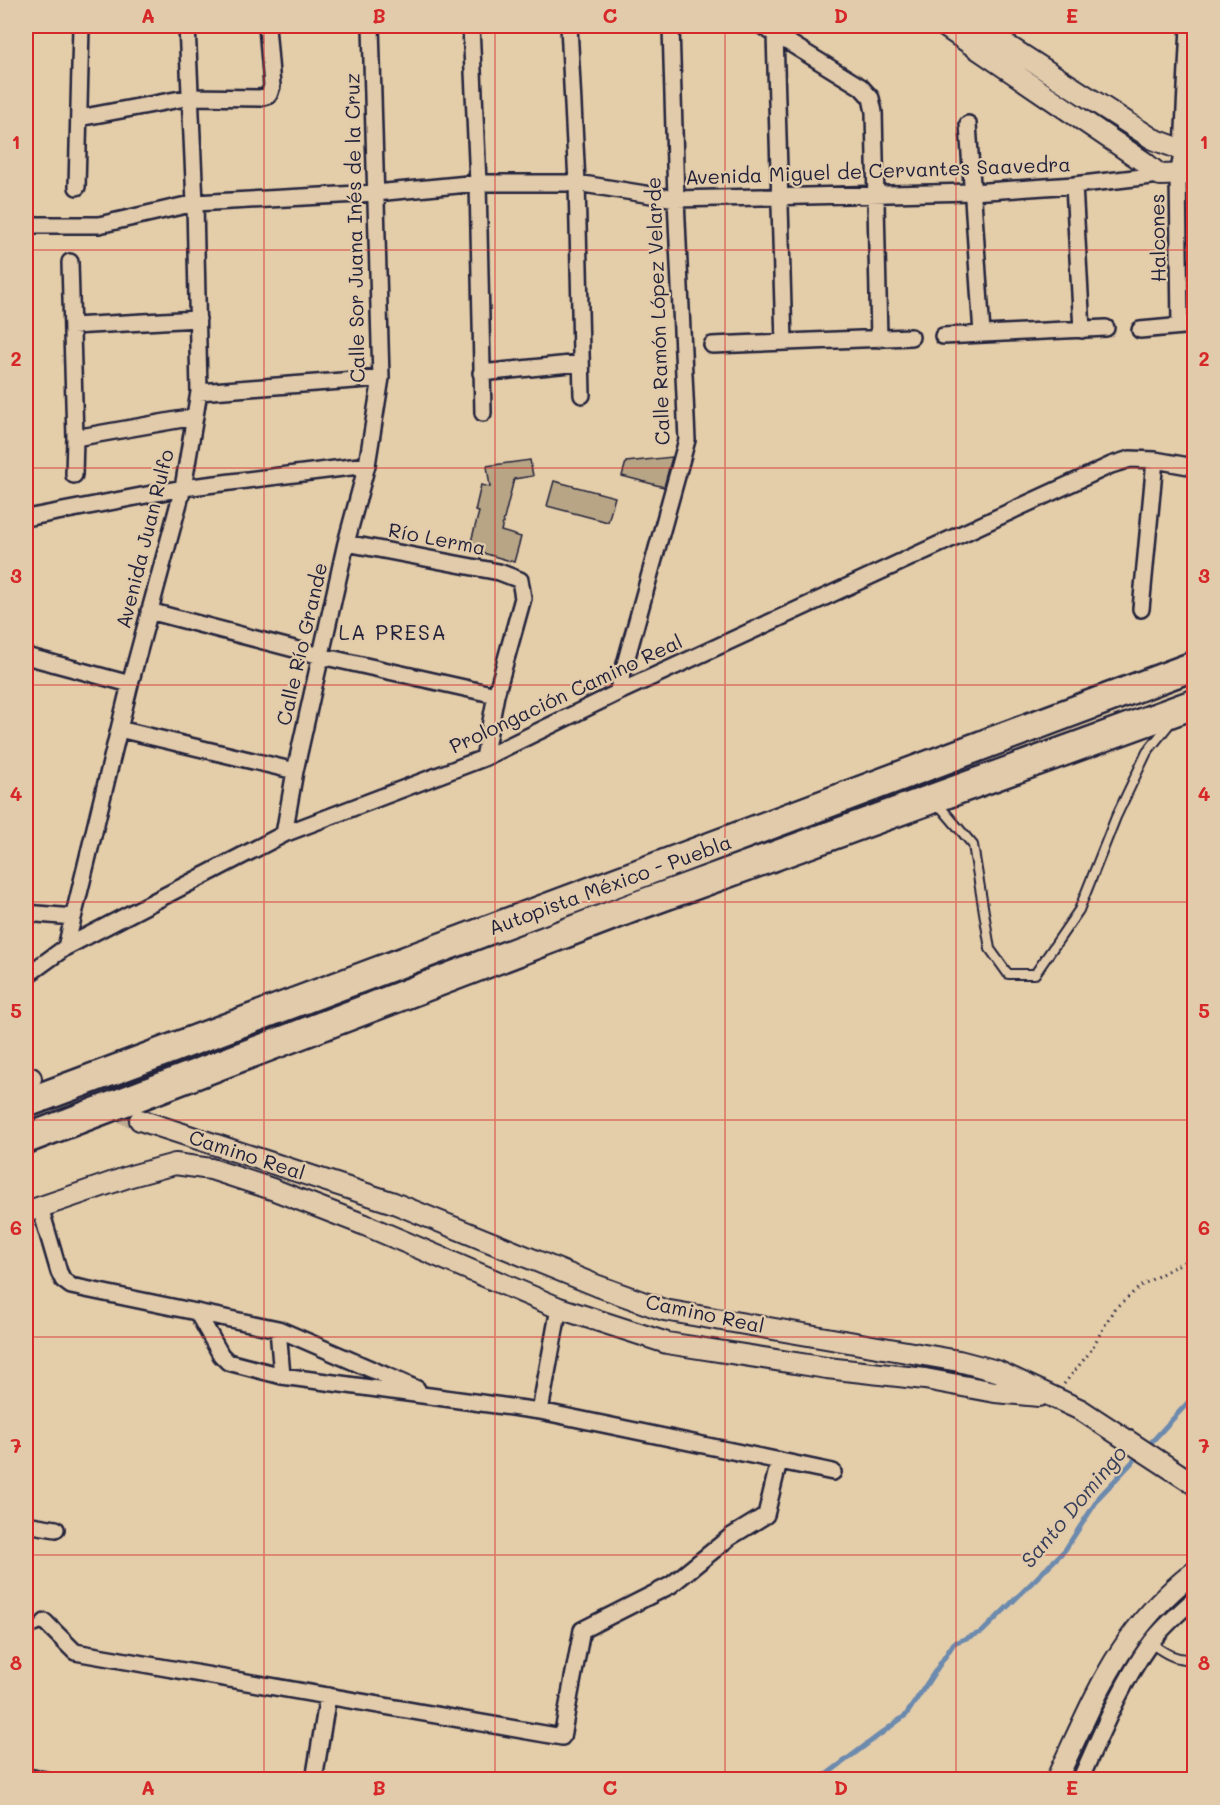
<svg xmlns="http://www.w3.org/2000/svg" width="1220" height="1805" font-family="Mali,sans-serif">
<style>
.lines{fill:none;stroke-linecap:round;stroke-linejoin:round}
.stream{stroke:#6c8aae;stroke-width:5}
.building{fill:#b7a586;stroke:#22223b;stroke-width:1.5}
.tertiary-tunnel{stroke:#bdab93;stroke-width:20;stroke-dasharray:20 10;stroke-linecap:butt}
.service-casing{stroke:#22223b;stroke-width:12}
.minor-casing{stroke:#22223b;stroke-width:20}
.tertiary-casing{stroke:#22223b;stroke-width:24}
.motorway-casing{stroke:#22223b;stroke-width:33}
.path{stroke:#22223b;stroke-width:3;stroke-dasharray:1.5 4.5;stroke-linecap:butt}
.service{stroke:#e2cbab;stroke-width:8}
.minor{stroke:#e2cbab;stroke-width:15}
.tertiary{stroke:#e2cbab;stroke-width:20}
.motorway{stroke:#e2cbab;stroke-width:28}
.grid{fill:none;stroke:#d62828;stroke-width:1.5;stroke-opacity:0.55}
.labels{text-anchor:middle;stroke-width:4.5;stroke-linejoin:round;paint-order:stroke}
.street-label{font-size:20px;fill:#22223b;stroke:#e2cbab}
.neighbourhood-label{font-size:21px;letter-spacing:1.5px;fill:#22223b;stroke:#e2cbab}
.water-label{font-size:21px;font-style:italic;fill:#353c58;stroke:#e2cbab}
.neatline{fill:none;stroke:#d62828;stroke-width:2}
.grid-label{font-size:20px;text-anchor:middle;font-weight:bold;fill:#d62828}
</style>
<rect width="100%" height="100%" fill="#e4cda9"/>
<filter id="ink" filterUnits="userSpaceOnUse"><feTurbulence type="fractalNoise" baseFrequency=".0167" numOctaves="2"/><feDisplacementMap in="SourceGraphic" scale="12" xChannelSelector="R" yChannelSelector="G"/><feConvolveMatrix kernelMatrix="1 2 1 2 8 2 1 2 1" color-interpolation-filters="sRGB"/></filter>
<g filter="url(#ink)">
<g class="lines">
<path class="stream" d="M1146 1448 1194 1396
M819 1780 906 1715 954 1643 982 1632 1065 1550 1100 1496 1140 1454"/>
</g>
<path class="building" d="M672 457 664 487 622 476 626 462Z
M530 460 533 476 514 479 501 531 521 537 514 562 469 549 479 512 475 511 481 485 490 487 487 466Z
M554 481 615 497 608 522 547 506Z"/>
<g class="lines">
<path class="tertiary-tunnel" d="M59 1089 140 1120"/>
<defs>
<path id="service" d="M938 804 973 845 990 949 1008 974H1035L1079 910 1116 817 1147 752 1171 722
M26 1631 45 1622
M1151 1643C1164 1653 1177 1661 1194 1659"/>
<path id="minor" d="M471 26 478 183 483 413
M569 26 577 183 582 395
M762 26 861 87 871 98 874 112 879 339
M775 34 784 342
M79 118 191 97 260 98 269 95 272 86 267 26
M968 124 982 334
M1074 185 1082 330
M77 187 81 26
M26 225H99L195 203 376 193 478 183H577L676 199 972 192 1074 185 1160 175
M70 262 75 438 74 475
M72 326 198 319
M1180 326 1178 175 1183 150 1189 26
M1140 330 1194 325
M943 336 1106 328
M712 345 911 337
M481 373 580 363
M199 392 381 378
M75 438 194 417
M26 518 183 488 367 465
M346 543 499 572 520 580 523 598 496 695 484 758
M1141 609 1155 460
M149 611 321 656 496 695
M26 656 130 684
M617 693 687 440 676 199 671 26
M119 729 295 771
M284 834 295 771 346 543 367 465 381 378 371 26
M26 913 73 917
M66 947 130 684 183 488 199 392 195 203 187 26
M26 976 66 947 284 834 484 758 617 693 1111 465 1130 459 1155 460 1194 467
M40 1207 59 1272 63 1280 71 1286 278 1329 417 1389
M197 1312 221 1355 228 1362 282 1376 540 1411 833 1472
M278 1329 282 1376
M540 1411 559 1308
M26 1524 56 1529
M45 1622 75 1652 562 1737 582 1630 671 1585 730 1537 766 1515 779 1461
M26 1777 45 1780
M314 1780 328 1696
M1080 1780C1101 1734 1120 1686 1149 1645 1162 1627 1179 1613 1194 1599"/>
<path id="tertiary" d="M944 26 1144 162 1160 175 1194 174
M977 26 1153 139 1183 150H1194
M26 1076 31 1078
M140 1120 394 1203 598 1286 664 1310 959 1361 997 1371 1081 1410 1194 1484
M26 1212 131 1176 175 1164 211 1169 272 1189 365 1225 559 1308 667 1343 827 1368 925 1379 995 1392 1039 1396
M1056 1780C1096 1696 1118 1631 1194 1572"/>
<path id="motorway" d="M26 1103 1194 666
M26 1139 642 904 1194 704"/>
</defs>
<use href="#service" class="service-casing"/>
<use href="#minor" class="minor-casing"/>
<use href="#tertiary" class="tertiary-casing"/>
<use href="#motorway" class="motorway-casing"/>
<path class="path" d="M1064 1384 1090 1352 1114 1309 1142 1285 1194 1256"/>
<use href="#service" class="service"/>
<use href="#minor" class="minor"/>
<use href="#tertiary" class="tertiary"/>
<use href="#motorway" class="motorway"/>
</g>
</g>
<path class="grid" d="M264 26V1780M495 26V1780M725 26V1780M956 26V1780M26 250H1194M26 468H1194M26 685H1194M26 902H1194M26 1120H1194M26 1337H1194M26 1555H1194"/>
<g class="labels">
<g class="street-label">
<text transform="translate(878 171) rotate(-2)" y="7">Avenida Miguel de Cervantes Saavedra</text>
<text transform="translate(355 228) rotate(-91)" y="7">Calle Sor Juana Inés de la Cruz</text>
<text transform="translate(1158 238) rotate(-91)" y="7">Halcones</text>
<text transform="translate(658 311) rotate(-92)" y="7">Calle Ramón López Velarde</text>
<text transform="translate(145 539) rotate(-76)" y="7">Avenida Juan Rulfo</text>
<text transform="translate(437 539) rotate(11)" y="7">Río Lerma</text>
<text transform="translate(302 644) rotate(-77)" y="7">Calle Río Grande</text>
<text transform="translate(566 694) rotate(-25)" y="7">Prolongación Camino Real</text>
<text transform="translate(610 885) rotate(-20)" y="7">Autopista México - Puebla</text>
<text transform="translate(247 1155) rotate(18)" y="7">Camino Real</text>
<text transform="translate(705 1314) rotate(12)" y="7">Camino Real</text>
</g>
<g class="neighbourhood-label">
<text x="393" y="640">LA PRESA</text>
</g>
<g class="water-label">
<text transform="translate(1074 1507) rotate(-50)" y="7">Santo Domingo</text>
</g>
</g>
<rect width="1220" height="1805" fill="none" stroke="#e2cbab" stroke-width="66"/>
<rect x="33" y="33" width="1154" height="1739" class="neatline"/>
<g class="grid-label">
<text x="148" y="23">A</text>
<text x="379" y="23">B</text>
<text x="610" y="23">C</text>
<text x="841" y="23">D</text>
<text x="1072" y="23">E</text>
<text x="16" y="149">1</text>
<text x="1204" y="149">1</text>
<text x="16" y="366">2</text>
<text x="1204" y="366">2</text>
<text x="16" y="583">3</text>
<text x="1204" y="583">3</text>
<text x="16" y="801">4</text>
<text x="1204" y="801">4</text>
<text x="16" y="1018">5</text>
<text x="1204" y="1018">5</text>
<text x="16" y="1235">6</text>
<text x="1204" y="1235">6</text>
<text x="16" y="1453">7</text>
<text x="1204" y="1453">7</text>
<text x="16" y="1670">8</text>
<text x="1204" y="1670">8</text>
<text x="148" y="1795">A</text>
<text x="379" y="1795">B</text>
<text x="610" y="1795">C</text>
<text x="841" y="1795">D</text>
<text x="1072" y="1795">E</text>
</g>
</svg>
